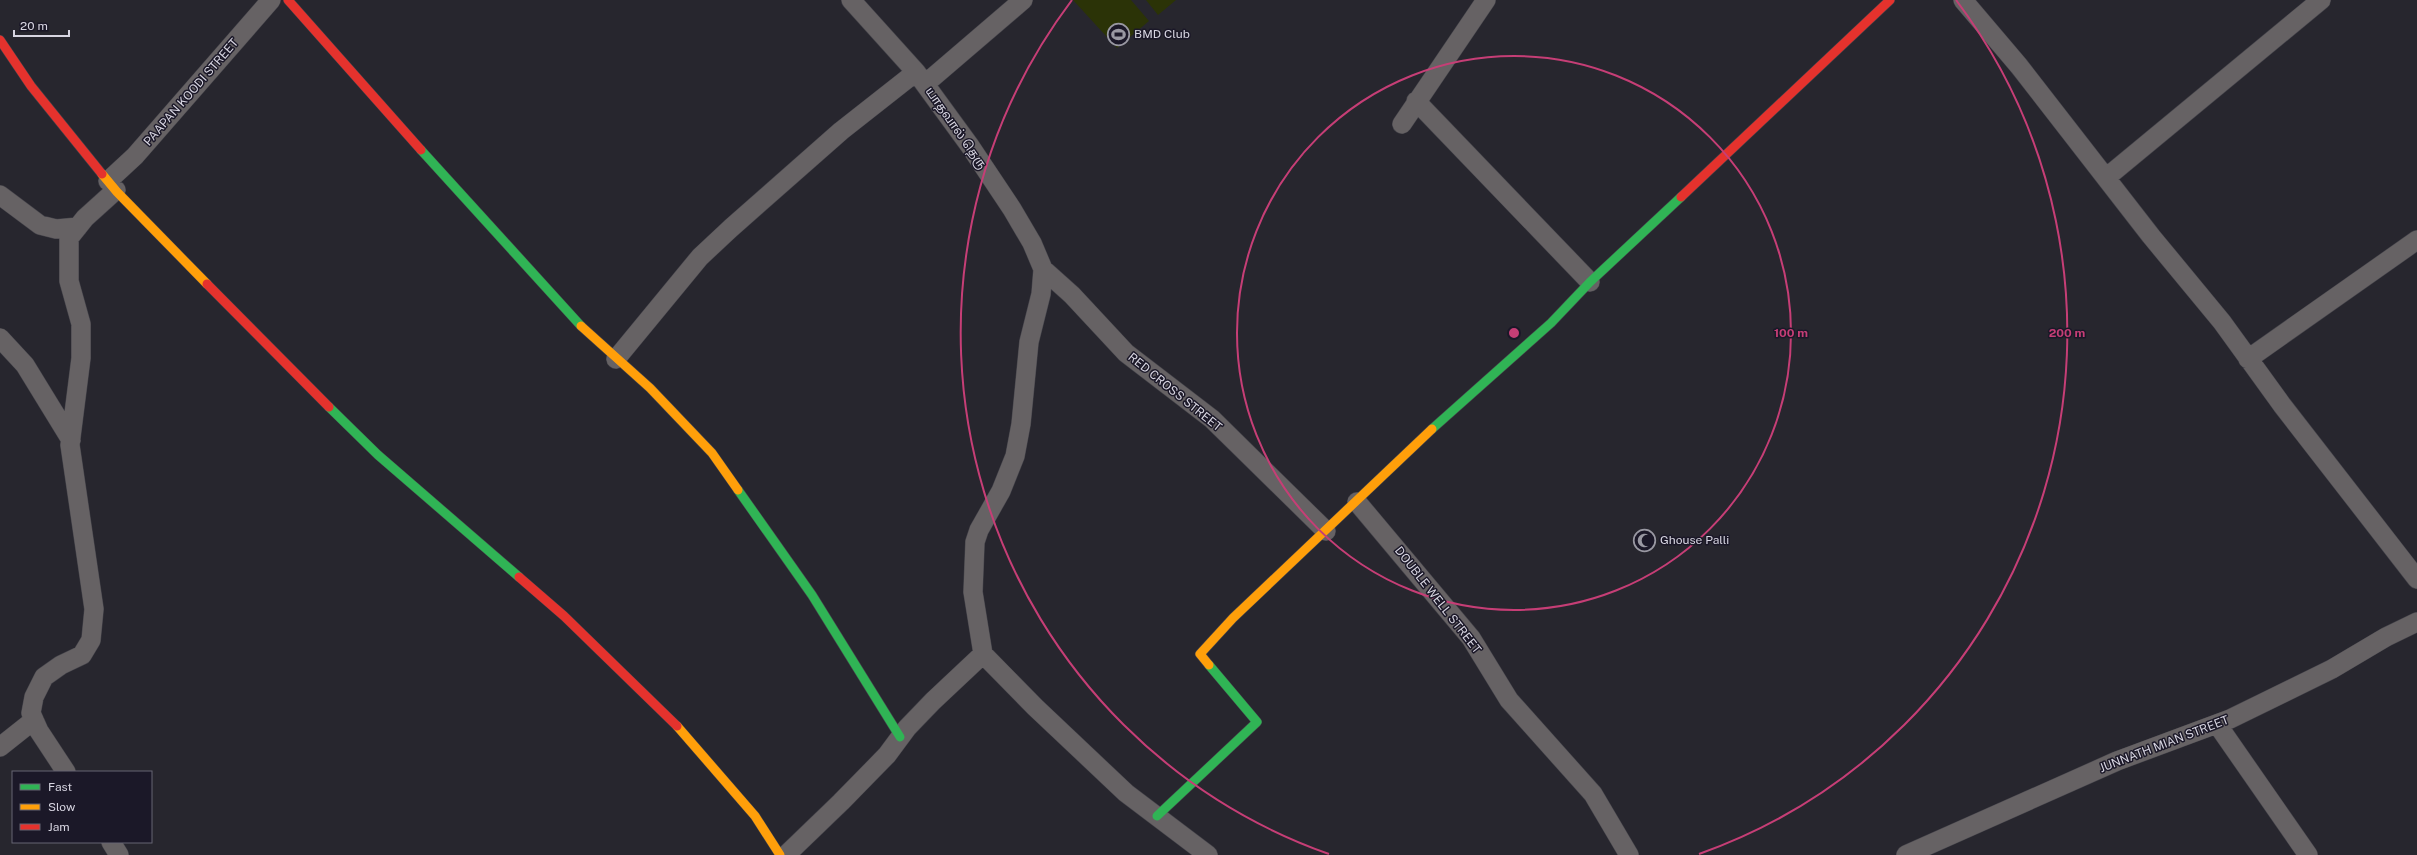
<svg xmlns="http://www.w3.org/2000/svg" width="2417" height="855" font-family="'Public Sans','Noto Sans Tamil',sans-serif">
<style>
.green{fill:#2b3307}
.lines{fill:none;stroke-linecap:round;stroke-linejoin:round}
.street-casing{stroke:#44434a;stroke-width:20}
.fast-casing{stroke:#44434a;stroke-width:10}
.slow-casing{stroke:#44434a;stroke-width:10}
.jam-casing{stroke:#44434a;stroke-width:10}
.street{stroke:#666264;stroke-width:19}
.fast{stroke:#30b455;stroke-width:9}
.slow{stroke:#ff9f0a;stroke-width:9}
.jam{stroke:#e5322d;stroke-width:9}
.ring{fill:none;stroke:#c63e76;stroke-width:2}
.labels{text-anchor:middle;stroke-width:3;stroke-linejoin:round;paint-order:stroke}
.poi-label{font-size:12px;fill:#d7d5e1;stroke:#1b1828;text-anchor:start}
.street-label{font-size:12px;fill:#d7d5e1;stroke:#1b1828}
.centre{fill:#c63e76;stroke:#1b1828;stroke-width:2}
.ring-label{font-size:12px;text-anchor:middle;font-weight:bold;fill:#c63e76;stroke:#1b1828;stroke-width:3;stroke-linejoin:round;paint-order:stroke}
</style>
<rect width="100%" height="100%" fill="#27262e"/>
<path class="green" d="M1073 0H1131L1149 21 1117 48Z
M1146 0H1176L1158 15Z"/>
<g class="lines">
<defs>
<path id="street" d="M851 0 916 72 970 146 1012 209 1032 243 1043 269 1072 295 1126 353 1212 419 1326 531
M1963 0 2019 66 2151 236 2222 322 2282 405 2417 579
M925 84 1023 0
M1416 101 1590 282
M1402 124 1486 0
M2107 177 2321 0
M108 181 135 156 271 0
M0 195 40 225 56 229 78 227
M1043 269 1041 294 1029 342 1021 424 1015 456 1001 491 979 530 975 542 973 592 983 654 1035 707 1126 793 1208 855
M0 338 25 365 71 440
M616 359 700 257 731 228 841 131 916 72
M2248 359 2417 240
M1357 502 1471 638 1509 700 1593 794 1629 855
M2217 724 2308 855
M0 747 34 720
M66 772 39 731 31 713 34 697 44 677 61 665 82 655 91 640 94 609 70 445 81 358V324L69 281V238L85 218 116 190
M111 842 119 855
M786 855 841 802 887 755 907 728 933 701 983 654
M1906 855 2117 761 2230 719 2332 669 2386 637 2417 622"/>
<path id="fast" d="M421 150 581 326
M329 407 378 455 519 577
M1432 429 1551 323 1590 282 1681 197
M738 490 812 595 900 737
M1157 816 1257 722 1209 665"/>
<path id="slow" d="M102 174 117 192 207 284
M581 326 650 388 712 453 738 490
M1209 665 1200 654 1233 618 1432 429
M677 726 755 816 780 855"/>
<path id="jam" d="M288 0 421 150
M0 40 31 86 102 174
M1681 197 1890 0
M207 284 329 407
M519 577 564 616 677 726"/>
</defs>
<use href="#street" class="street-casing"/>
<use href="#fast" class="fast-casing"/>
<use href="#slow" class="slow-casing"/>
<use href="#jam" class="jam-casing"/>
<use href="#street" class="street"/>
<use href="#fast" class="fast"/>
<use href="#slow" class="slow"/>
<use href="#jam" class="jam"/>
</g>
<g class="ring">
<circle cx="1514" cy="333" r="277"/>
<path d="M1329 854A553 553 0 0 1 1072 0M1956 0A553 553 0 0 1 1699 854"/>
</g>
<defs>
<symbol id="stadium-ring" viewBox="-11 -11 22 22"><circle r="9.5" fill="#1b1828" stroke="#9998a2" stroke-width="1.5"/><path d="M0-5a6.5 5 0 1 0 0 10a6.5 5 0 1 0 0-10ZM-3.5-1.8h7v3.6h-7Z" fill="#9998a2"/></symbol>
<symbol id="mosque-ring" viewBox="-11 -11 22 22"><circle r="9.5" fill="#1b1828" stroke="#9998a2" stroke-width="1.5"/><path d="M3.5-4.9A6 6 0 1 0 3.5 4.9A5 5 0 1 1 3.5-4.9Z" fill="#9998a2"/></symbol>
</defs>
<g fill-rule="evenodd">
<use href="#stadium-ring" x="1106" y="22" width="25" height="25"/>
<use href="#mosque-ring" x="1632" y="528" width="25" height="25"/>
</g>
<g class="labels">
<g class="poi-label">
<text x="1134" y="38">BMD Club</text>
<text x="1660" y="544">Ghouse Palli</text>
</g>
<g class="street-label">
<text transform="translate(191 92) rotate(-49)" y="4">PAAPAN KOODI STREET</text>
<text transform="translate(956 128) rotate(55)" y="4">யாதவால் தெரு</text>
<text transform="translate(1175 392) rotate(39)" y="4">RED CROSS STREET</text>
<text transform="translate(1438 600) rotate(52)" y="4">DOUBLE WELL STREET</text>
<text transform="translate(2164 744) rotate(-21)" y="4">JUNNATH MIAN STREET</text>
</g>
</g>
<circle cx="1514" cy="333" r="6" class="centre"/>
<g class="ring-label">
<text x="1791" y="337">100 m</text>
<text x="2067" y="337">200 m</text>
</g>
<rect x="12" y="771" width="140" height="72" fill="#1b1828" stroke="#666472"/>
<rect x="20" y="784" width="20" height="6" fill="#30b455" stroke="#666472"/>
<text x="48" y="791" font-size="12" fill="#d7d5e1">Fast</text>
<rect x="20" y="804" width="20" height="6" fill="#ff9f0a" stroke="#666472"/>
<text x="48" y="811" font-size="12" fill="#d7d5e1">Slow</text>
<rect x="20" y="824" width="20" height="6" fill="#e5322d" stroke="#666472"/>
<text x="48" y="831" font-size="12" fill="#d7d5e1">Jam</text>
<path d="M14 30v6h55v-6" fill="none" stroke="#d7d5e1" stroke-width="2"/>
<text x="20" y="30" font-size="12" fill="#d7d5e1" stroke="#1b1828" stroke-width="3" paint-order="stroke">20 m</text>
</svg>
